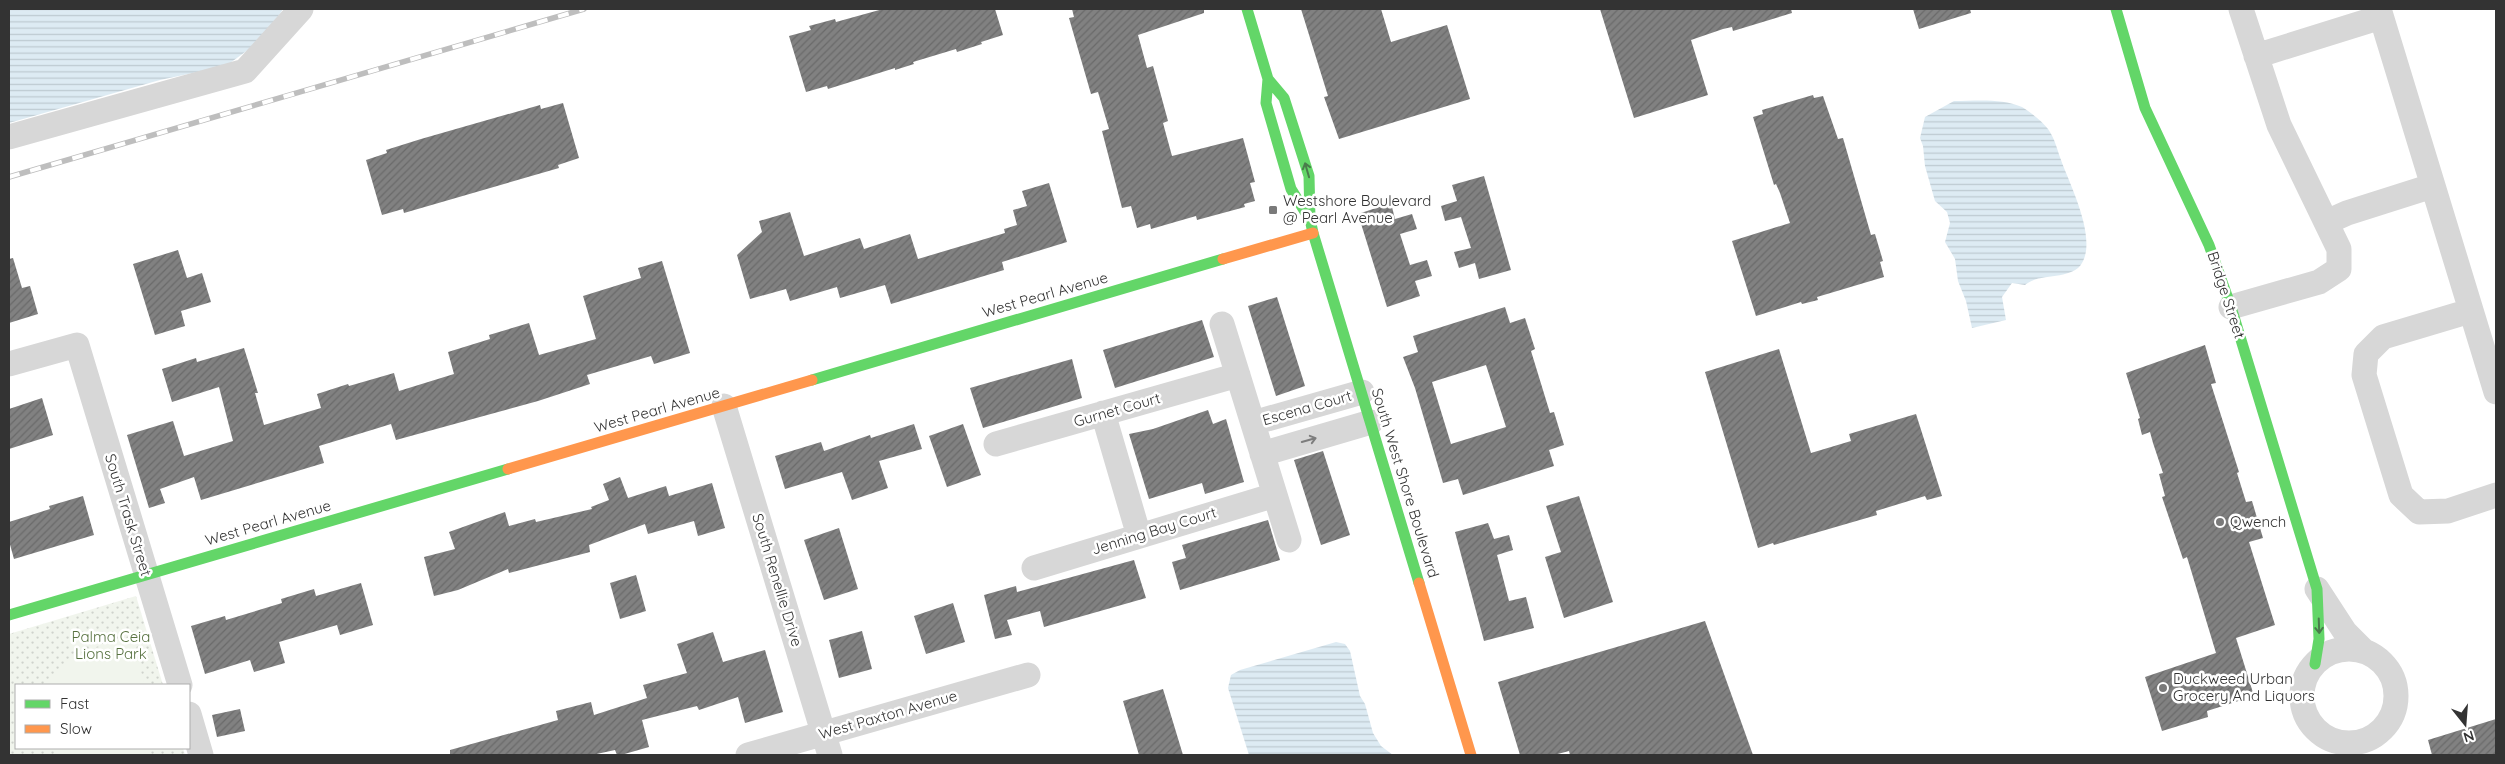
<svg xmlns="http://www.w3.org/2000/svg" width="2505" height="764" font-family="Quicksand,sans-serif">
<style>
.park{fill:url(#park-dots)}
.garden{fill:#f1f5ed}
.water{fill:url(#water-rules)}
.building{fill:url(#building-hatch);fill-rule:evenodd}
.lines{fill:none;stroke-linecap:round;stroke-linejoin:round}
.street{stroke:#d7d7d7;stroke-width:25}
.fast{stroke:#63d668;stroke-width:11}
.slow{stroke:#ff974d;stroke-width:11}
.rail-casing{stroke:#bebebe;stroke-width:5.5}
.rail{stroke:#fff;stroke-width:4;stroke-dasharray:11;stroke-linecap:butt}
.oneway{stroke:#497c4b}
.oneway2{stroke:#7d7d7d}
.poi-dot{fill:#7a7a7a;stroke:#fff;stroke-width:2}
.labels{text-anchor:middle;stroke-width:5;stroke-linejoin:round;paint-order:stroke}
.poi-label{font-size:15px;fill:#333;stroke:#fff;text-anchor:start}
.street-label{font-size:15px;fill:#333;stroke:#fff}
.park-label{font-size:15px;fill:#56703f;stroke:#fff}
</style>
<defs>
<pattern id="park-dots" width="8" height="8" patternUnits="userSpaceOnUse" patternTransform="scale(1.25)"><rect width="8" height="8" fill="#f1f5ed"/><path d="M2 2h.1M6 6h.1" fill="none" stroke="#cfd2cc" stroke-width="1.8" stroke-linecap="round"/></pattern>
<pattern id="water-rules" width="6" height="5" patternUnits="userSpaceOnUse" patternTransform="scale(1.25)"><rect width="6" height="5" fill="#ddebf3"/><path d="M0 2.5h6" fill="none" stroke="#becad1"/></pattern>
<pattern id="building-hatch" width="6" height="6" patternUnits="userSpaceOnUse" patternTransform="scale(1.25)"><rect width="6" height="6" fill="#818181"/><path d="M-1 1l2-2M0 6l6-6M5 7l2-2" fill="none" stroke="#6a6a6a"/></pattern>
</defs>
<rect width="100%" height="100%" fill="#fff"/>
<path class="park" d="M136 596 163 685H16V748H183L185 755H9V634Z"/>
<path class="garden" d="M131 639 145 685H49C61 652 101 647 131 639Z
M55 748H152L149 755H59Z"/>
<path class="water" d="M9 9H283L264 38 226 66 160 80 9 123Z
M1954 101C1976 101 2001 98 2022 107 2030 112 2042 121 2048 129 2055 139 2057 149 2061 160 2070 185 2097 237 2082 263 2072 281 2039 272 2025 285L2012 283 2002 297 2006 320 1972 328 1966 301 1958 281 1955 259 1945 242 1950 223 1947 212 1935 201 1925 166 1923 146 1920 138 1925 117Z
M1336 642 1345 644 1350 651 1360 696 1365 704 1373 733 1381 746 1393 755H1249L1228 688 1231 675 1240 670Z"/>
<path class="building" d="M883 9H995L1003 35 981 42 982 44 957 52 956 49 913 62 914 64 895 70V68L828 89 827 86 806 92 789 36 811 30 809 26 835 19 836 22Z
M1072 9H1204V13L1138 35 1147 68 1153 66 1168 121 1163 123 1172 156 1243 138 1255 182 1250 183 1255 201 1244 204 1245 207 1197 220 1196 216 1151 229 1150 224 1137 228 1131 206 1122 208 1102 131 1109 129 1098 92 1091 94 1069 18 1074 17Z
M1301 9H1381L1391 42 1447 25 1470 99 1339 139 1324 97 1328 96Z
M1600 9H1791L1792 13 1733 31 1732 27 1723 29 1691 40 1708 95 1634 118Z
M1913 9H1970L1971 13 1919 29Z
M1813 95 1814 98 1823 96 1838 139 1843 138 1871 235 1875 234 1883 261 1880 262 1884 277 1817 297 1818 300 1802 304 1801 302 1756 316 1732 241 1790 223 1780 193 1776 184 1774 185 1753 117 1763 114 1762 110Z
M563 103 579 158 558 165 559 168 404 213 403 209 382 215 366 160 387 153 386 150 421 139 540 105 541 109Z
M1484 176 1511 270 1479 279 1475 263 1459 268 1454 252 1471 248 1461 217 1445 221 1441 206 1457 201 1452 185Z
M1049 183 1067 242 1002 262 1004 270 891 304 885 285 840 298 837 287 790 301 786 289 750 299 737 255 762 232 759 221 790 212 804 256 860 238 864 249 910 234 918 259 1005 233 1004 229 1017 225 1013 210 1027 206 1022 191Z
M1391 203 1395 219 1412 214 1417 229 1400 234 1410 265 1427 260 1432 276 1415 281 1420 296 1387 307 1358 214Z
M178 250 187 278 202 273 211 302 181 311 185 326 155 335 133 264Z
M13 258 22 288 30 286 38 314 9 323V259Z
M662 261 690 353 654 364 651 356 587 375 590 384 538 401 396 440 391 424 375 429 319 446 324 463 201 500 194 477 160 489 165 503 149 508 127 435 173 421 184 456 233 441 219 387 172 402 162 369 196 358 197 362 244 348 258 393H255L264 425 321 408 317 394 348 384 349 386 394 373 399 391 454 374 448 352 490 339 489 335 529 323 539 355 596 339 583 296 641 278 638 268Z
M1277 297 1305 386 1276 396 1248 306Z
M1505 307 1510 323 1525 318 1535 349 1531 351 1550 413 1554 412 1564 445 1549 450 1554 466 1463 495 1458 479 1443 483 1415 388 1403 357 1418 352 1413 336ZM1486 365 1506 427 1451 444 1432 382Z
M1202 320 1214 357 1115 388 1103 350Z
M2205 345 2216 383 2211 384 2239 472 2237 473 2246 502 2252 501 2263 538 2249 542 2275 625 2236 638 2254 696 2207 711 2208 717 2162 731 2145 677 2216 653 2187 557 2183 559 2162 497 2165 496 2159 474 2163 473 2153 443 2150 432 2142 435 2138 419 2140 418 2126 373Z
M1779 349 1811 453 1851 441 1849 434 1916 414 1942 496 1927 500 1925 496 1876 511 1877 515 1774 545 1773 543 1758 548 1705 372Z
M1072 359 1082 398 983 428 970 388Z
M42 398 53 435 9 449V409Z
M1208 410 1213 424 1226 419 1244 482 1205 494 1202 483 1149 499 1129 434 1153 429Z
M914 424 922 449 879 461 888 488 852 500 842 472 785 489 775 456 821 442 824 451 870 435 871 438Z
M963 424 981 475 947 487 929 436Z
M1323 451 1350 535 1321 545 1294 460Z
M620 477 628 498 666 486 669 496 712 483 725 528 698 536 694 521 648 534 645 524 589 545 590 552 509 573 508 569 458 590 434 596 424 557 455 549 449 532 505 512 509 526 535 519 536 522 592 509 591 507 609 500 603 484Z
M83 496 94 535 14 559 9 541V522L50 509 49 506Z
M1579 496 1613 602 1564 618 1545 557 1561 552 1546 506Z
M1268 520 1280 560 1180 590 1172 562 1186 558 1182 545Z
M1488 523 1494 539 1509 535 1513 550 1497 555 1509 601 1526 597 1534 628 1484 641 1455 532Z
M839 528 858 589 824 600 804 540Z
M1134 560 1146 598 1044 627 1040 611 1007 620 1012 635 995 639 984 595 1016 586 1017 592Z
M636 575 646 611 620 619 610 583Z
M361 583 373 625 340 635 337 625 279 642 285 663 254 672 250 660 205 674 191 626 225 616 226 620 282 603 281 599 314 589 316 596Z
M953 603 965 642 926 654 914 616Z
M1705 621 1753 755H1570L1569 751 1554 755H1520L1498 682Z
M862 631 872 669 839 678 829 640Z
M713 632 723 662 765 650 783 712 745 723 738 697 699 710 697 706 642 720 649 747 621 755H617L615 750 592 755H450V750L558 720 556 711 591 702 594 715 647 698 643 685 687 673 677 644Z
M1163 689 1183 755H1139L1123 701Z
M240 709 245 731 217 737 212 715Z
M2496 719V755H2432L2428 740Z"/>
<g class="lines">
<path class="street" d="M2379 9 2496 392
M2256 56 2381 17
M9 137 245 71 301 9
M2327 222 2347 213 2432 186
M2231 307 2319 282 2339 269V249L2279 125 2241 9
M2470 311 2383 337 2366 354 2364 375 2401 495 2419 512 2448 511 2496 495
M1222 324 1289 540
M9 364 77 345 180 685
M724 406 830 755
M1103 413 1139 536
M1253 423 1362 392
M996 444 1238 375
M1262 454 1371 422
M1034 568 1275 495
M2317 589 2345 632 2364 651
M2302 696a47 47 0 1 1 94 0a47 47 0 1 1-94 0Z
M189 714 201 755
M748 755 1028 675"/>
<path class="fast" d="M1247 9 1268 79 1266 103 1291 189 1309 218
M2116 9 2145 108 2209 245 2231 307 2317 589 2319 639 2315 664
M1268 79 1284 98 1309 176 1310 219 1313 233 1419 583
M812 380 1223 259
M9 615 508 469"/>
<path class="slow" d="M1223 259 1313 233
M508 469 812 380
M1419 583 1471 755"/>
<defs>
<path id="rail" d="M9 177 584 9"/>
</defs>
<use href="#rail" class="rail-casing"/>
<use href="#rail" class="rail"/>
</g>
<defs><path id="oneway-shaft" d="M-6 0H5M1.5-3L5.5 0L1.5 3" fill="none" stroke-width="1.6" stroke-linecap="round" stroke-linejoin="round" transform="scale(1.25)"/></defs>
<g class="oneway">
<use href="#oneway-shaft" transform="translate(1307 170) rotate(-106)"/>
<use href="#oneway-shaft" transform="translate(2319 626) rotate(88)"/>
</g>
<use class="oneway2" href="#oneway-shaft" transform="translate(1309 440) rotate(-16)"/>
<g class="poi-dot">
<rect x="1268" y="205" width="10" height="10" rx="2.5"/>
<circle cx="2220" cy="522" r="5"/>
<circle cx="2163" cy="688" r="5"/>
</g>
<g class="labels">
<g class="poi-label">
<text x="1283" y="206">Westshore Boulevard<tspan x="1283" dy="17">@ Pearl Avenue</tspan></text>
<text x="2230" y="527">Qwench</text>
<text x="2173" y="684">Duckweed Urban<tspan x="2173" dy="17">Grocery And Liquors</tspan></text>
</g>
<g class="street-label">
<text transform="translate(1045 295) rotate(-16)" y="5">West Pearl Avenue</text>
<text transform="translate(2226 295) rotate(72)" y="5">Bridge Street</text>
<text transform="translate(1307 408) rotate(-16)" y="5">Escena Court</text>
<text transform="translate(657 410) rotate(-16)" y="5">West Pearl Avenue</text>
<text transform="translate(1117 410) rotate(-16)" y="5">Gurnet Court</text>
<text transform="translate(1405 483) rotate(73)" y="5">South West Shore Boulevard</text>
<text transform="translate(128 515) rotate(73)" y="5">South Trask Street</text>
<text transform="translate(268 523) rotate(-16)" y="5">West Pearl Avenue</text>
<text transform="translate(1154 531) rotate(-17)" y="5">Jenning Bay Court</text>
<text transform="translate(777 580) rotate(73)" y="5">South Renellie Drive</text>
<text transform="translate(888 715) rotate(-16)" y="5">West Paxton Avenue</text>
</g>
<g class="park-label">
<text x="111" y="642">Palma Ceia<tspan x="111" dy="17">Lions Park</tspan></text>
</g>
</g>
<rect width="2505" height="764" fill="none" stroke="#333333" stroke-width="20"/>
<rect x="15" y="684" width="175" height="65" fill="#ffffff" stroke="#adadad"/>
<rect x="25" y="700" width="25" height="8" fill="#63d668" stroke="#adadad"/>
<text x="60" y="709" font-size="15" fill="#333333">Fast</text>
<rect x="25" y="725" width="25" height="8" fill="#ff974d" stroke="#adadad"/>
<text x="60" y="734" font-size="15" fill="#333333">Slow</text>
<g transform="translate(2465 724) rotate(163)" stroke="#ffffff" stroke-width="4" paint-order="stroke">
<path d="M0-4L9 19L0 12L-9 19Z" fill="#333333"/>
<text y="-8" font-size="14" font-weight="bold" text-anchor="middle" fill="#333333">N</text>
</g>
</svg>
